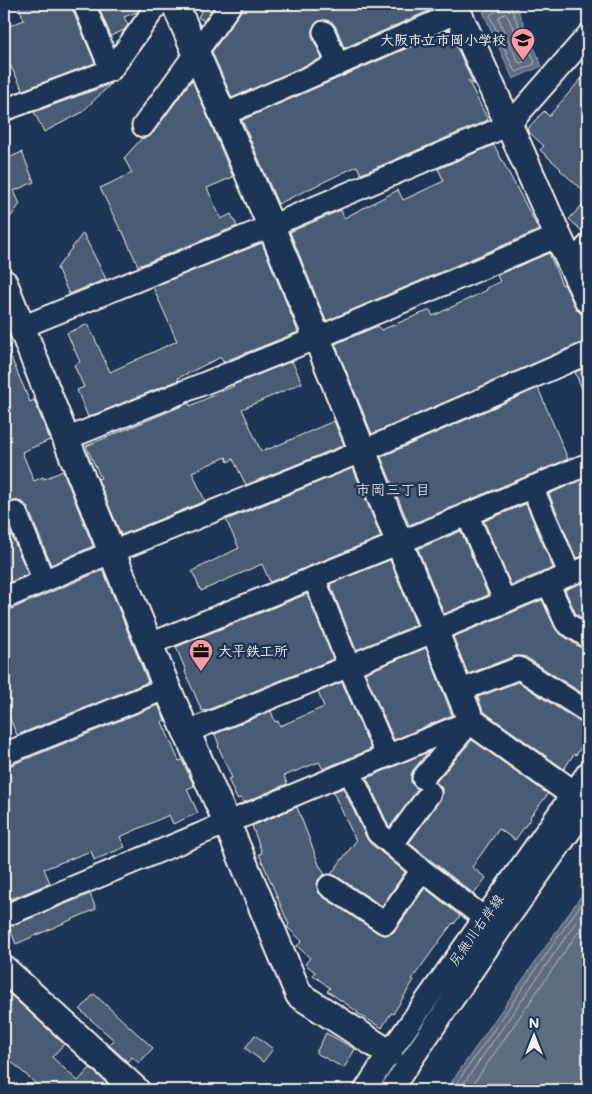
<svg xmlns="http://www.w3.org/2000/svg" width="592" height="1094" font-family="Mali,'Klee One',sans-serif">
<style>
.water{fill:#5e6d82;stroke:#9aa2ab}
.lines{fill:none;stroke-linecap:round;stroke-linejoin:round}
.shore{stroke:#b8bcbf;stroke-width:1}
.building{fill:#485b74;stroke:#f4f1e8}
.minor-casing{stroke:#f4f1e8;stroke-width:25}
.tertiary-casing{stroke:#f4f1e8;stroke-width:30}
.minor{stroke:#1d3557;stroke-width:21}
.tertiary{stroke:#1d3557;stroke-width:26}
.labels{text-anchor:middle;stroke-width:5;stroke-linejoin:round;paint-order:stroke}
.poi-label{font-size:14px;font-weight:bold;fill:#f4f1e8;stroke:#1d3557;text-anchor:end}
.street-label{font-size:14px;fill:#f4f1e8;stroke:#1d3557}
.neighbourhood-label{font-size:15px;fill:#f4f1e8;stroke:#1d3557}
</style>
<rect width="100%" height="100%" fill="#1d3557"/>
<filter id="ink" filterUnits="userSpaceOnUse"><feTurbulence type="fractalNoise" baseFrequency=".02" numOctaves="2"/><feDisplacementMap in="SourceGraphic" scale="10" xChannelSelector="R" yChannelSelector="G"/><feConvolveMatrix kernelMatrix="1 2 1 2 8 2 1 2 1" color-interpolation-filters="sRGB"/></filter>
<g filter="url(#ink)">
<path class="water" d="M501 4H515L542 66 513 79 483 12Z
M588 886V1090H446Z"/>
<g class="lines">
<path class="shore" d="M502 4 500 9 491 14 490 16 514 70 517 72 534 64 535 62 511 8 510 4
M505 14 507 15 527 58 526 61 521 63 518 62 499 20V17Z
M452 1090 588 894
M459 1090 588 905
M469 1090 588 918"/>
</g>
<path class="building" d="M18 4H72V9L95 63 23 90 8 61 4 63V28L24 20Z
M97 4H143L137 12 124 17 128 25 124 30 111 36Z
M206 4H216L204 21 198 17Z
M243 4H344L347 9 359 4H433L435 8 344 48 336 27 332 22 326 20 319 21 314 25 312 31V37L322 58 232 98 212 52 241 11Z
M449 30 474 85 468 80 488 120 361 174 357 166 278 204 242 120Z
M588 71V195L560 170 561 169 540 150 544 146 529 132 527 129 544 111 549 116Z
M192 80 233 177 207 188 221 219 231 214 237 226 138 266 122 230 121 231 100 188 132 173 124 158 142 138 149 137 153 133Z
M111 84 81 113 44 132 34 112Z
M494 145 539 230 326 321 290 232 341 210 344 218 398 190 403 200 444 181 438 169Z
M22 152 34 182 14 191 20 204 4 226V160Z
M588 199V233H584L569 219Z
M83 233 106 279 69 294 57 268Z
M262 243 298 332 223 362 221 357 178 378 179 380 88 417 77 390 84 387 74 365 80 362 67 333 88 324 110 372 177 341 153 287Z
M549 253 562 285 564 284 575 307 581 314H584L588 324V341L583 342 372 434 335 344 378 326 381 330 430 310 433 316 487 290 486 288 500 282 497 275Z
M4 341 30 402 34 400 50 440 22 452 34 481 43 477 44 479 63 471 93 546 51 565 28 508 24 503 18 501H12L6 505 4 511Z
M292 361 302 383 242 409 261 451 268 448 269 449 334 421 344 445 246 485 233 459 228 462 226 457 192 472 205 501 121 535 98 479 101 478 86 446 189 403 190 406 234 386 233 385Z
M588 367V404L575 372Z
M538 388 568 459 409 525 381 457Z
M353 468 381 537 270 582 262 564 201 591 192 571 239 548 226 520Z
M588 477V555L576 558 549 494Z
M526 504 553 568 511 585 484 521Z
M4 513V518L28 574 4 585Z
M461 531 488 595 444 614 418 549Z
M390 560 416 625 356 650 330 584Z
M103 570 148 682 17 735 4 705V610H9Z
M588 580V622L576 614 565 590Z
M307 594 333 659 205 711 204 710 202 711 185 672 186 671 176 647Z
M542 600 555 628 559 633 581 648 588 649V697L526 657 521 656H515L468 674 453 637Z
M426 648 452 715 394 740 365 673Z
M342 682 371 749 323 769 319 762 284 776 287 784 243 803 241 798 237 799 228 779 232 778 218 746 219 745 215 734 271 711 275 722 278 721 280 726 324 707 318 692Z
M518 682 581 723 588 724V736L576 755 574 754 564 769 483 711 478 697Z
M158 705 165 720 162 722 179 761 182 760 194 786 187 789 198 813 173 824 169 815 120 837 125 847 94 860 91 851 44 869 50 883 9 900 4 887V766H9Z
M472 740 548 794 530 817 531 818 515 840 499 829 472 867 486 878 474 894 409 843 440 800 442 795V788L436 782Z
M428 752 413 770 411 775V783L415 787 418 789 390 827 388 825 367 778Z
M343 788 367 839 370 843 405 872 382 906 336 876 331 874 356 841 333 792Z
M297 807 320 867H321L325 875 318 880 317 886 318 892 322 896 378 933 385 935 390 934 395 931 425 888 460 916 454 924 453 923 446 932 412 979 414 980 393 1014 391 1013 382 1028 357 1013 358 1012 327 991 330 988 313 975 315 972 305 964 310 958 297 946 302 941 287 927 289 925 259 854 262 853 252 826Z
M90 894 96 909 16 944 9 927Z
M4 989 64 1044 52 1057 78 1081 90 1068 109 1085 105 1090H43L4 1055Z
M94 994 153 1048 139 1063 132 1057 128 1062 109 1045 114 1040 80 1010Z
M326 1033 355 1049 344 1068 316 1053Z
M255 1035 273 1049 263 1062 245 1048Z"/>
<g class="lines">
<defs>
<path id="minor" d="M84 4 111 70
M324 32 338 65
M4 110 111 70 158 4
M223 115 458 12
M143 126 231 4
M572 264 588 245
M22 327 271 226 509 125 588 35
M66 439 317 338 558 236
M532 487 570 575
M16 513 44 581
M467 514 505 602
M314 578 349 666 387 756
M548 583 566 623 588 637
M4 598 112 552 363 451 588 353
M150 644 399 543 588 464
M459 691 519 668 588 712
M187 732 435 631 588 567
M4 754 167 688
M350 772 378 833 422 870 484 918
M423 778 468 725
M392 845 430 793
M329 886 385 923 422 870
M4 916 471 721
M365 1090 389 1053 588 772
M391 1090 500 930 588 806"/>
<path id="tertiary" d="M175 4 271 226 317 338 471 721 572 793
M454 4 509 125 558 236 588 300
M4 283 66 439 167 688 227 823 299 995 389 1053
M4 969 136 1090"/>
</defs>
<use href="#minor" class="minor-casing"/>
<use href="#tertiary" class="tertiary-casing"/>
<use href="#minor" class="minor"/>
<use href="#tertiary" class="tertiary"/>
</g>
</g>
<defs>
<symbol id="school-pin" viewBox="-11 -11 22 30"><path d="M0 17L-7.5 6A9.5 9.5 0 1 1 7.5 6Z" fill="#ff9aa2" stroke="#1d3557"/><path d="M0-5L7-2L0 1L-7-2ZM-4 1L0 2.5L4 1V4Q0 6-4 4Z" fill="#111"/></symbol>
<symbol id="office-pin" viewBox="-11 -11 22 30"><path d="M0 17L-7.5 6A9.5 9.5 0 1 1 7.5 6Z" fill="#ff9aa2" stroke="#1d3557"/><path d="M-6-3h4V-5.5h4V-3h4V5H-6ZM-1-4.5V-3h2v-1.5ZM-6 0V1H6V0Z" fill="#111"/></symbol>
</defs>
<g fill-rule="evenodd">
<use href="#school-pin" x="509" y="26" width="28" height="38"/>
<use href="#office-pin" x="187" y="637" width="28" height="38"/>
</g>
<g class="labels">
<g class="poi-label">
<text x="506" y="45">大阪市立市岡小学校</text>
<text x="218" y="656" text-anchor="start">大平鉄工所</text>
</g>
<g class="street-label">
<text transform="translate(476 930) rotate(-55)" y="5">尻無川右岸線</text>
</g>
<g class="neighbourhood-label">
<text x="393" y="495">市岡三丁目</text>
</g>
</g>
<rect width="592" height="1094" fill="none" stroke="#1d3557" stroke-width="20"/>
<rect x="10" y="10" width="572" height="1074" fill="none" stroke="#f4f1e8" stroke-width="2" filter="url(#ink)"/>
<g transform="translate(534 1036)" stroke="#1d3557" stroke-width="4" paint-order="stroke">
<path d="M0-4L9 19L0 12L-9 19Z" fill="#f4f1e8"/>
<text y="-8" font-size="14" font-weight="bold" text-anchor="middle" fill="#f4f1e8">N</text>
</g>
</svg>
